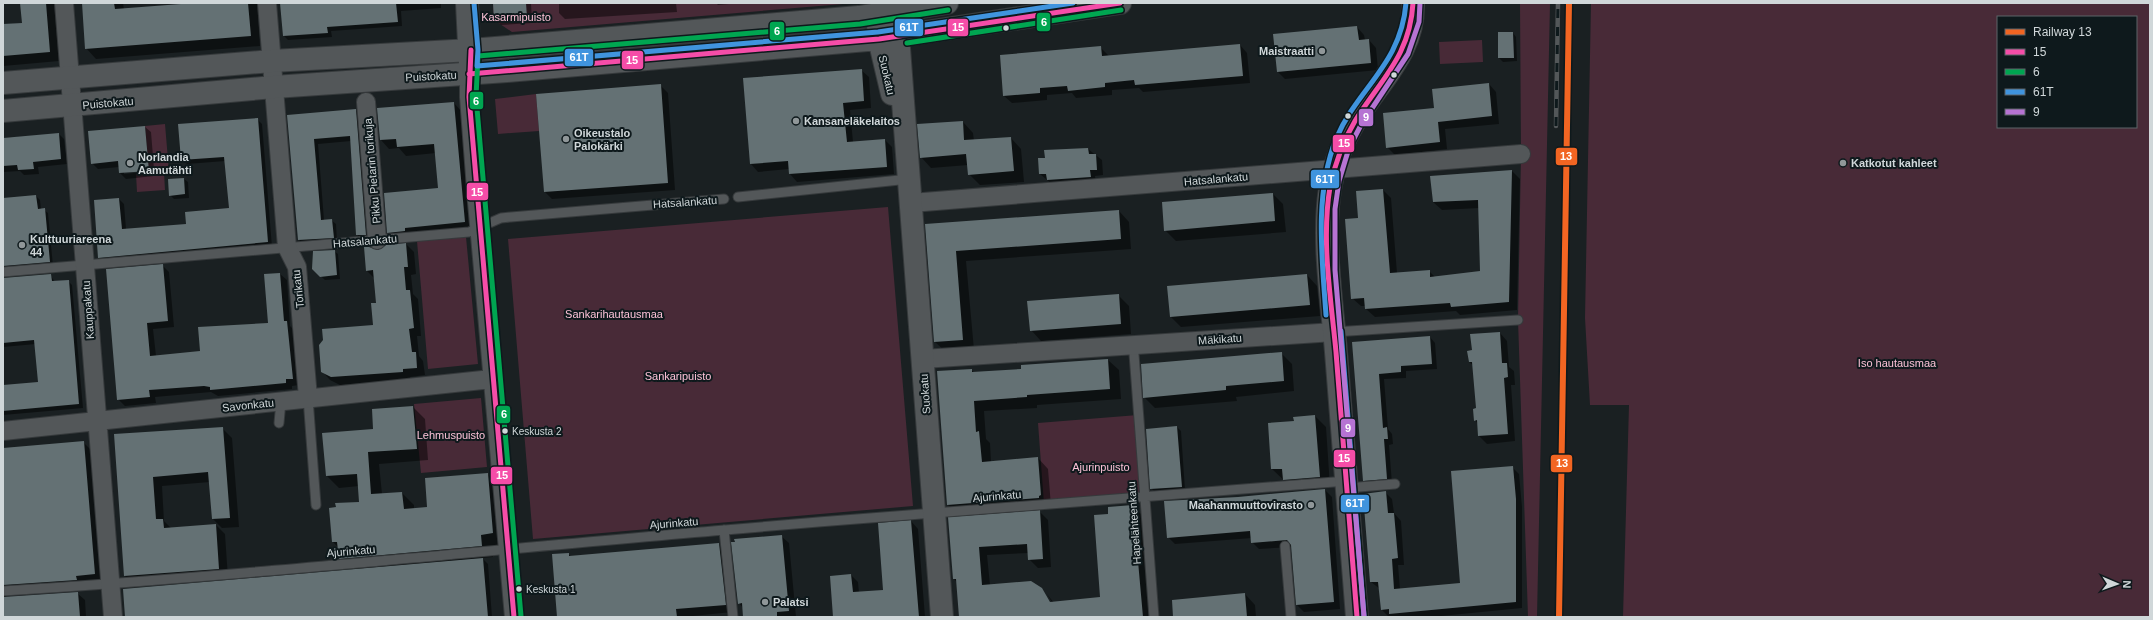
<svg xmlns="http://www.w3.org/2000/svg" width="2153" height="620" font-family="Arial,sans-serif">
<style>
.green{fill:#482a37;fill-rule:evenodd}
.shadow{fill:#0007}
.building{fill:#647174}
.lines{fill:none;stroke-linecap:round;stroke-linejoin:round}
.lane-casing{stroke:#363a3c;stroke-width:11}
.street-casing{stroke:#363a3c;stroke-width:20}
.secondary-casing{stroke:#363a3c;stroke-width:24}
.lane{stroke:#535759;stroke-width:9}
.street{stroke:#535759;stroke-width:18}
.secondary{stroke:#535759;stroke-width:22}
.rail-casing{stroke:#535759;stroke-width:4.5}
.rail{stroke:#0e191c;stroke-width:3;stroke-dasharray:9;stroke-linecap:butt}
.bus-1-casing{stroke:#0e191c;stroke-width:8}
.bus-2-casing{stroke:#0e191c;stroke-width:8}
.bus-3-casing{stroke:#0e191c;stroke-width:8}
.bus-4-casing{stroke:#0e191c;stroke-width:8}
.bus-1{stroke:#f54da8;stroke-width:5}
.bus-2{stroke:#00a651;stroke-width:5}
.bus-3{stroke:#4094de;stroke-width:5}
.bus-4{stroke:#b673d3;stroke-width:5}
.rail-1-casing{stroke:#0e191c;stroke-width:9}
.rail-1{stroke:#f26522;stroke-width:6}
.bus-dot{fill:#d0d7d9;stroke:#0e191c;stroke-width:1.5}
.poi-dot{fill:#909799;stroke:#0e191c;stroke-width:1.5}
.labels{text-anchor:middle;stroke-width:4;stroke-linejoin:round;paint-order:stroke}
.bus-label{font-size:10px;fill:#d0d7d9;stroke:#0e191c;text-anchor:start}
.park-label{font-size:11px;fill:#fbc1d6;stroke:#0e191c}
.poi-label{font-size:11px;font-weight:bold;fill:#d0d7d9;stroke:#0e191c;text-anchor:start}
.street-label{font-size:11px;fill:#d0d7d9;stroke:#0e191c}
.line-badge{stroke:#0e191c;stroke-width:1.5}
.badge-label{font-size:11px;text-anchor:middle;font-weight:bold;fill:#fff}
</style>
<rect width="100%" height="100%" fill="#1a2022"/>
<path class="green" d="M493 3H855L512 32 494 20Z
M1520 3H1550L1537 617H1528L1518 320 1521 154Z
M1591 3H2150V617H1623L1629 405H1590L1585 318ZM1998 17H2136V127H1998Z
M1482 40 1483 62 1440 64 1439 42Z
M536 94 539 131 498 134 495 99Z
M165 124 169 172 164 173 165 190 137 192 136 174 149 173 145 126Z
M888 207 913 506 533 539 508 239Z
M466 237 478 364 428 369 417 241Z
M481 398 487 467 421 473 414 404Z
M1138 415 1144 496 1044 504 1038 423Z"/>
<path class="shadow" d="M21 3H54L59 61 3 66V25L23 23Z
M83 3H123L124 10 207 3H257L260 46 96 59 86 48Z
M281 3H441V8L401 11 402 26 331 31 332 37 288 40 284 36Z
M494 3H531L532 23 501 25 495 19Z
M559 3H676L677 12 565 19 559 13Z
M716 3H740L718 5Z
M1357 27 1364 35 1365 40H1369L1376 48 1378 70 1285 79 1278 72Z
M1513 33 1516 37 1517 61 1503 62 1499 58Z
M1240 45 1247 53 1250 83 1143 92 1139 88 1112 90V95L1076 98 1072 93 1047 95V100L1012 103 1004 96 1101 48 1109 56Z
M861 70 869 77 871 108 850 110 853 142 885 140 892 147 894 174 797 182 790 174 789 169 758 172 751 164 744 79Z
M1489 84 1496 92 1499 124 1445 129 1447 149 1395 155 1387 147 1435 109Z
M660 85 668 93 675 190 552 199 545 192 537 95Z
M454 103 462 112 473 231 397 241 388 233 439 189 436 153 406 156 399 148 389 149 381 140 378 109Z
M356 110 360 115 370 239H361L357 234 351 141 318 144 324 220H331L336 224 337 242 304 244 299 240 288 116Z
M257 119 262 124 272 247 104 262 99 257 119 199 124 204 126 229 187 225 230 209 225 161 187 164 182 160Z
M963 122 973 133 974 141 1011 138 1021 149 1024 182 980 185 969 174 968 165 931 168 921 157Z
M145 127 151 132 154 169 124 172V174L154 171V176L126 179 120 173 119 167 98 169 92 163Z
M59 134 64 139 67 164 38 167 39 174 24 175 20 171 3 172V138Z
M1088 149 1102 160 1103 175 1095 176 1096 183 1053 185 1040 174 1046 158 1045 151Z
M1512 171 1520 179 1517 310 1460 315 1456 311 1375 317 1366 309V306H1361L1352 298 1359 219 1383 190 1391 198 1397 273 1429 271 1436 278 1481 272 1479 208 1442 210 1433 202Z
M184 179 188 182 189 198 174 199 170 195Z
M1273 194 1283 204 1286 232 1176 241 1165 230Z
M36 196 40 200 41 210H44L48 213 53 266 3 272V199Z
M1119 211 1129 222 1131 249 966 261 974 350 946 352 935 342 926 225Z
M406 244 414 252 416 274 411 275 413 294 418 299 421 336H417L419 356 423 361 425 375 410 377 411 380 340 385 330 380 322 371 374 325 377 304 375 279 367 271 378 252Z
M334 251 338 254 340 279 325 280 313 269Z
M162 265 169 272 174 327 153 329 156 356 201 352 269 324 265 275 280 274 287 280 290 326 293 329 299 385 292 386V389L218 396 211 392 155 397 156 403 125 406 118 399Z
M50 275 55 282 68 281 72 285 83 408 3 415V386L39 383 36 344 3 347V279Z
M1307 275 1317 286 1320 316 1181 327 1171 317Z
M1118 295 1129 306 1131 334 1041 341 1031 330Z
M1500 333 1507 341 1509 367 1514 371 1515 385H1511L1515 441 1487 444 1479 436 1478 424 1475 420 1477 409 1474 366 1469 362 1473 351Z
M1430 337 1435 343 1437 369 1406 371V378L1384 379 1388 429 1392 434 1393 444 1389 445 1392 484 1370 486 1364 480 1353 343Z
M1281 353 1292 364 1294 391 1236 397 1237 401 1155 408 1144 397Z
M1108 360 1119 370 1121 399 1037 405V408L984 411 986 439 990 443 991 462 1038 458 1048 469 1051 506H1049V508L1037 509 1048 520 1051 567 1038 568 1029 559V553L987 555 990 585 1042 589 1052 607 1054 606 1047 594 1054 603 1101 598 1109 515 1133 506 1142 515 1150 617H960L957 582 954 579 960 517 948 505 938 372 971 370 975 373 1022 370Z
M413 407 425 419 428 460 379 464 382 494 402 493 414 505V509L428 508 488 474 500 486 505 545 492 546 493 557 482 558 488 564 492 617H126L351 570 340 558 339 548 332 541 360 503 359 486 339 488 327 476 323 434 375 430Z
M1315 416 1326 427 1330 487 1294 490 1272 469 1269 424 1295 422Z
M1177 427 1181 431 1185 490 1155 492 1151 488 1147 430Z
M222 428 232 438 239 527 222 528 213 519 210 482 162 486 164 521 171 528 216 525 225 534 228 578 135 585 125 576 115 435Z
M83 442 91 450 102 582 10 592 5 598 77 593 85 600 86 617H3V449Z
M1512 467 1519 474 1522 507V608L1431 617H1389L1382 610 1380 589 1371 582 1364 495 1385 492 1392 499 1394 513 1401 521 1404 565H1398L1400 589 1461 584Z
M1325 490 1332 497 1340 609 1304 612 1297 605 1292 547 1259 549 1252 542V538L1175 544 1168 537 1238 498Z
M911 521 918 529 925 617H834L851 575 858 582 859 593 884 591Z
M781 536 789 543 796 617H744L743 608 739 603Z
M719 544 726 551 732 612 683 617H558L568 554 572 557Z
M1245 594 1255 605 1256 617H1174Z"/>
<path class="building" d="M20 3H46L50 52 3 56V24L22 23Z
M82 3H114L115 9 194 3H248L251 36 85 49Z
M280 3H396L398 22 327 27 328 33 283 36Z
M493 3H526L527 17 494 20Z
M1357 26 1359 40 1369 39 1371 63 1277 72 1273 34Z
M1498 32H1513L1514 58H1498Z
M1240 44 1243 76 1135 85 1134 80 1105 83V87L1068 91 1067 86 1040 88V93L1003 96 1000 55 1101 46 1102 56Z
M862 69 864 101 843 103 847 142 885 139 887 167 789 174 788 161 750 164 743 78Z
M1489 83 1492 116 1438 122 1440 142 1386 148 1383 113 1434 108 1432 89Z
M661 84 668 183 544 192 536 94Z
M454 102 465 222 405 228V231L387 233 384 193 438 188 434 144 397 147 396 139 380 140 377 108Z
M356 109 366 235H356L350 136 314 139 321 220 332 219 334 238 298 240 287 115Z
M258 118 268 242 98 258 94 200 119 198 122 229 186 224 185 212 229 208 224 157 181 160 178 124Z
M963 121 964 140 1011 137 1014 171 968 175 966 154 920 158 917 124Z
M145 126 149 171 119 173 118 161 91 164 88 131Z
M59 133 61 159 33 162 34 169 18 170 17 165 3 166V138Z
M1088 148 1089 154H1096L1097 170H1090L1091 177 1047 180 1046 174H1039L1038 158H1045L1044 150Z
M1512 170 1509 302 1451 307 1450 303 1365 309 1364 298 1351 299 1345 219 1358 218 1356 191 1383 189 1390 273 1430 270V277L1480 271 1478 200 1433 202 1430 176Z
M184 178 185 194 169 196 168 179Z
M1273 193 1275 221 1164 231 1162 202Z
M36 195 38 209 45 208 50 262 3 266V198Z
M1119 210 1121 239 956 251 963 340 934 342 925 224Z
M406 243 408 267H404L406 290H410L414 328 409 329 412 352H416L417 368 403 369V372L331 377 321 372 319 345 323 340 322 329 373 325 371 303H376L373 270 366 271 364 247H369L378 250 386 245Z
M335 250 337 275 320 277 312 269 313 251Z
M163 264 168 321 147 323 150 356 200 351 198 327 268 323 264 274 280 273 284 321H287L293 379H286V383L210 390V387L204 386 149 390 150 397 117 400 106 269Z
M51 274 52 281 69 280 79 404 3 411V385L38 382 34 340 3 343V278Z
M1307 274 1310 305 1170 317 1167 286Z
M1119 294 1121 324 1030 331 1027 301Z
M1500 332 1502 363H1507L1508 377 1504 378 1508 434 1478 436 1477 420 1474 421 1473 409 1476 408 1472 362H1469L1467 351 1472 350 1470 334Z
M1430 336 1432 364 1401 366V372L1379 374 1383 428 1387 427 1388 439H1384L1387 479 1363 481 1352 342Z
M1282 352 1284 381 1226 386V390L1143 398 1141 364Z
M1108 359 1110 389 1027 395V397L974 401 976 432 979 431 982 462 1038 457 1041 495 1039 496V498L947 505 937 371 972 369V372L1021 369V365Z
M413 406 417 449 368 452 371 494 402 492 404 509 427 507 425 478 488 473 493 533 481 535 482 546 339 559 337 542H332L329 508 336 507 335 503 359 502 357 474 326 476 322 433 373 429 372 409Z
M1315 415 1320 477 1283 480 1282 469H1271L1268 423 1294 421 1293 417Z
M1177 426 1182 487 1150 489 1146 429Z
M223 427 230 518 212 519 208 472 153 477 156 519H163L164 528 216 524 219 569 124 576 114 434Z
M84 441 95 574 76 576 77 580 3 585V448Z
M1513 466 1516 499V602L1389 614V609L1381 610 1378 582H1370L1363 494 1386 491 1388 513H1394L1398 558 1392 559 1394 589 1460 583 1451 471Z
M1325 489 1334 602 1296 605 1291 545 1287 540 1251 543 1250 531 1167 538 1164 501 1238 497Z
M1133 505 1143 617H959L956 579H953L948 517 1040 510 1043 559 1028 560 1027 544 979 547 982 585 1031 581 1042 588 1050 602 1100 597 1094 515 1108 514V507Z
M911 520 919 617H833L830 576 851 574 853 592 883 590 878 523Z
M782 535 789 611 777 612V617H743L742 603 738 604 731 542H735L734 539Z
M719 543 726 605 676 609 677 617H557L552 554 569 553V556Z
M483 558 488 617H125L123 589Z
M78 592 80 617H3V597Z
M1245 593 1247 617H1173L1172 600Z"/>
<g class="lines">
<defs>
<path id="lane" d="M738 197 909 179
M3 272 469 232 501 218 511 217 724 199
M1334 332 1518 320
M1134 354 1154 617
M308 398 316 505
M279 423 281 401
M1359 487 1395 484
M724 530 733 617
M1285 546 1291 617
M3 591C244 576 485 550 725 530 932 512 1139 496 1347 481"/>
<path id="street" d="M64 3 113 617
M267 3 287 247 297 267 308 398
M469 74V97L477 202 514 617
M366 102 377 240
M911 203 1521 154
M923 359 1334 332
M3 431 492 379"/>
<path id="secondary" d="M467 3 470 64
M897 22 942 617
M878 24 879 39 892 94
M3 83 272 61 471 50 859 17 947 3
M3 111 274 87 507 71 879 39 1120 3
M1357 617C1350 529 1343 440 1336 352 1332 301 1322 240 1330 189 1334 165 1342 142 1355 121 1378 82 1415 52 1413 3"/>
</defs>
<use href="#lane" class="lane-casing"/>
<use href="#street" class="street-casing"/>
<use href="#secondary" class="secondary-casing"/>
<use href="#lane" class="lane"/>
<use href="#street" class="street"/>
<use href="#secondary" class="secondary"/>
<defs>
<path id="rail" d="M1556 126 1558 3"/>
</defs>
<use href="#rail" class="rail-casing"/>
<use href="#rail" class="rail"/>
<defs>
<path id="bus-1" d="M471 50 469 97 514 617
M469 74 879 39 1120 3
M1357 617C1350 529 1343 441 1336 352 1331 298 1321 241 1330 187 1335 164 1343 141 1355 121 1381 79 1410 56 1413 3"/>
<path id="bus-2" d="M907 43 1121 10
M521 616 476 97 478 56 860 24 948 10"/>
<path id="bus-3" d="M474 3 478 50 477 66 878 32 1073 3
M1326 315C1322 257 1314 195 1336 139 1358 87 1401 65 1406 3
M1341 331 1364 616"/>
<path id="bus-4" d="M1364 616 1335 270V209L1339 181 1349 148 1361 125 1408 54 1419 22 1420 3"/>
</defs>
<use href="#bus-1" class="bus-1-casing"/>
<use href="#bus-2" class="bus-2-casing"/>
<use href="#bus-3" class="bus-3-casing"/>
<use href="#bus-4" class="bus-4-casing"/>
<use href="#bus-1" class="bus-1"/>
<use href="#bus-2" class="bus-2"/>
<use href="#bus-3" class="bus-3"/>
<use href="#bus-4" class="bus-4"/>
<defs>
<path id="rail-1" d="M1559 617 1569 3"/>
</defs>
<use href="#rail-1" class="rail-1-casing"/>
<use href="#rail-1" class="rail-1"/>
</g>
<g class="bus-dot">
<circle cx="1006" cy="28" r="3.5"/>
<circle cx="1394" cy="75" r="3.5"/>
<circle cx="1348" cy="116" r="3.5"/>
<circle cx="505" cy="431" r="3.5"/>
<circle cx="519" cy="589" r="3.5"/>
</g>
<g class="poi-dot">
<circle cx="1322" cy="51" r="4"/>
<circle cx="796" cy="121" r="4"/>
<circle cx="566" cy="139" r="4"/>
<circle cx="130" cy="163" r="4"/>
<circle cx="1843" cy="163" r="4"/>
<circle cx="22" cy="245" r="4"/>
<circle cx="1311" cy="505" r="4"/>
<circle cx="765" cy="602" r="4"/>
</g>
<g class="labels">
<g class="bus-label">
<text x="512" y="435">Keskusta 2</text>
<text x="526" y="593">Keskusta 1</text>
</g>
<g class="park-label">
<text x="516" y="21">Kasarmipuisto</text>
<text x="614" y="318">Sankarihautausmaa</text>
<text x="1897" y="367">Iso hautausmaa</text>
<text x="678" y="380">Sankaripuisto</text>
<text x="451" y="439">Lehmuspuisto</text>
<text x="1101" y="471">Ajurinpuisto</text>
</g>
<g class="poi-label">
<text x="1314" y="55" text-anchor="end">Maistraatti</text>
<text x="804" y="125">Kansaneläkelaitos</text>
<text x="574" y="137">Oikeustalo<tspan x="574" dy="13">Palokärki</tspan></text>
<text x="138" y="161">Norlandia<tspan x="138" dy="13">Aamutähti</tspan></text>
<text x="1851" y="167">Katkotut kahleet</text>
<text x="30" y="243">Kulttuuriareena<tspan x="30" dy="13">44</tspan></text>
<text x="1303" y="509" text-anchor="end">Maahanmuuttovirasto</text>
<text x="773" y="606">Palatsi</text>
</g>
<g class="street-label">
<text transform="translate(887 75) rotate(77)" y="4">Suokatu</text>
<text transform="translate(431 76) rotate(-3)" y="4">Puistokatu</text>
<text transform="translate(108 103) rotate(-5)" y="4">Puistokatu</text>
<text transform="translate(372 171) rotate(-95)" y="4">Pikku Pietarin torikuja</text>
<text transform="translate(1216 179) rotate(-5)" y="4">Hatsalankatu</text>
<text transform="translate(685 202) rotate(-4)" y="4">Hatsalankatu</text>
<text transform="translate(365 241) rotate(-5)" y="4">Hatsalankatu</text>
<text transform="translate(298 289) rotate(-96)" y="4">Torikatu</text>
<text transform="translate(88 310) rotate(-94)" y="4">Kauppakatu</text>
<text transform="translate(1220 339) rotate(-4)" y="4">Mäkikatu</text>
<text transform="translate(925 394) rotate(-94)" y="4">Suokatu</text>
<text transform="translate(248 405) rotate(-6)" y="4">Savonkatu</text>
<text transform="translate(997 496) rotate(-5)" y="4">Ajurinkatu</text>
<text transform="translate(674 523) rotate(-5)" y="4">Ajurinkatu</text>
<text transform="translate(1134 523) rotate(-94)" y="4">Hapelähteenkatu</text>
<text transform="translate(351 551) rotate(-5)" y="4">Ajurinkatu</text>
</g>
</g>
<g class="line-badge">
<rect x="1036" y="12" width="15" height="20" rx="4" fill="#00a651"/>
<rect x="947" y="18" width="22" height="19" rx="4" fill="#f54da8"/>
<rect x="894" y="18" width="30" height="19" rx="4" fill="#4094de"/>
<rect x="769" y="21" width="16" height="20" rx="4" fill="#00a651"/>
<rect x="564" y="48" width="30" height="19" rx="4" fill="#4094de"/>
<rect x="621" y="50" width="23" height="20" rx="4" fill="#f54da8"/>
<rect x="469" y="91" width="15" height="19" rx="4" fill="#00a651"/>
<rect x="1358" y="108" width="16" height="19" rx="4" fill="#b673d3"/>
<rect x="1332" y="134" width="23" height="19" rx="4" fill="#f54da8"/>
<rect x="1555" y="147" width="23" height="19" rx="4" fill="#f26522"/>
<rect x="1310" y="169" width="30" height="20" rx="4" fill="#4094de"/>
<rect x="466" y="182" width="23" height="19" rx="4" fill="#f54da8"/>
<rect x="496" y="405" width="15" height="19" rx="4" fill="#00a651"/>
<rect x="1340" y="418" width="16" height="20" rx="4" fill="#b673d3"/>
<rect x="1333" y="449" width="23" height="19" rx="4" fill="#f54da8"/>
<rect x="1550" y="454" width="23" height="19" rx="4" fill="#f26522"/>
<rect x="490" y="466" width="23" height="19" rx="4" fill="#f54da8"/>
<rect x="1340" y="494" width="30" height="19" rx="4" fill="#4094de"/>
</g>
<g class="badge-label">
<text x="1044" y="26">6</text>
<text x="958" y="31">15</text>
<text x="909" y="31">61T</text>
<text x="777" y="35">6</text>
<text x="579" y="61">61T</text>
<text x="632" y="64">15</text>
<text x="476" y="105">6</text>
<text x="1366" y="121">9</text>
<text x="1344" y="147">15</text>
<text x="1566" y="160">13</text>
<text x="1325" y="183">61T</text>
<text x="477" y="196">15</text>
<text x="504" y="418">6</text>
<text x="1348" y="432">9</text>
<text x="1344" y="462">15</text>
<text x="1562" y="467">13</text>
<text x="502" y="479">15</text>
<text x="1355" y="507">61T</text>
</g>
<rect width="2153" height="620" fill="none" stroke="#d0d7d9" stroke-width="8"/>
<rect x="1997" y="16" width="140" height="112" fill="#0e191c" stroke="#5c6568"/>
<rect x="2005" y="29" width="20" height="6" fill="#f26522" stroke="#5c6568"/>
<text x="2033" y="36" font-size="12" fill="#d0d7d9">Railway 13</text>
<rect x="2005" y="49" width="20" height="6" fill="#f54da8" stroke="#5c6568"/>
<text x="2033" y="56" font-size="12" fill="#d0d7d9">15</text>
<rect x="2005" y="69" width="20" height="6" fill="#00a651" stroke="#5c6568"/>
<text x="2033" y="76" font-size="12" fill="#d0d7d9">6</text>
<rect x="2005" y="89" width="20" height="6" fill="#4094de" stroke="#5c6568"/>
<text x="2033" y="96" font-size="12" fill="#d0d7d9">61T</text>
<rect x="2005" y="109" width="20" height="6" fill="#b673d3" stroke="#5c6568"/>
<text x="2033" y="116" font-size="12" fill="#d0d7d9">9</text>
<g transform="translate(2117 584) rotate(92)" stroke="#0e191c" stroke-width="3" paint-order="stroke">
<path d="M0-3L7 15L0 10L-7 15Z" fill="#d0d7d9"/>
<text y="-6" font-size="11" font-weight="bold" text-anchor="middle" fill="#d0d7d9">N</text>
</g>
</svg>
